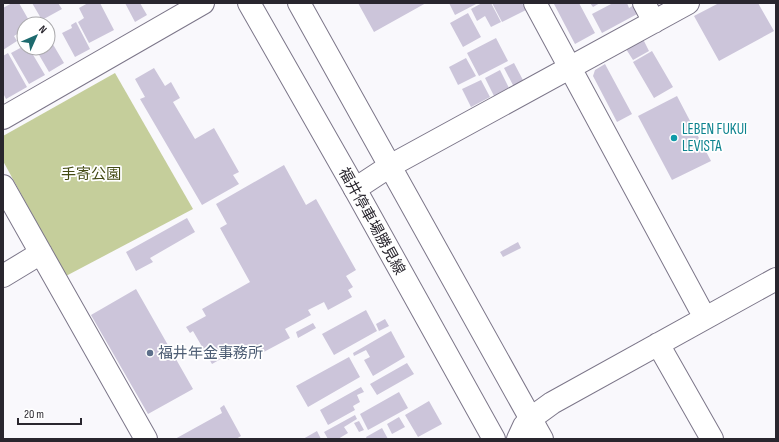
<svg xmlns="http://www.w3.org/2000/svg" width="779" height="442" font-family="'Sofia Sans Condensed','Noto Sans JP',sans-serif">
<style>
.green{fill:#c5ce9b}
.building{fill:#ccc5da}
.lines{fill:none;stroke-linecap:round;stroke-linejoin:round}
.minor-casing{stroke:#7c7689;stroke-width:24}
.major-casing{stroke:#7c7689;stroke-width:24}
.minor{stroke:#fff;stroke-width:22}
.major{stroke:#fff;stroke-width:22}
.culture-dot{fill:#0f9aa8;stroke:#fff;stroke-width:1.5}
.service-dot{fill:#5c6f8a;stroke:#fff;stroke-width:1.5}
.labels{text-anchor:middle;stroke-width:3.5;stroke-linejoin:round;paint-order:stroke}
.culture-label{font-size:15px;fill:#0d838f;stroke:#fff;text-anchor:start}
.park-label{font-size:15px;fill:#444b15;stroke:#fff}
.street-label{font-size:15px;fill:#29262e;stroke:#fff}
.service-label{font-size:15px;fill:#4e5e75;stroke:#fff;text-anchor:start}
</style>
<rect width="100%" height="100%" fill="#f9f8fc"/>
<path class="green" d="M115 73 193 209 66 276 3 161V136Z"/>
<path class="building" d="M12 3H19L31 24H24V30L14 36 17 41 3 50V8Z
M32 3H58L62 9 42 20Z
M88 3H100L114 30 89 43 78 22 84 18 79 8Z
M125 3H140L147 15 135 22Z
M358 3H426L374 32Z
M449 3H478L455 15Z
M482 3H491L501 22 491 27 485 16 477 21 471 9Z
M492 3H522L526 10 502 22Z
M556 3H579L595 33 575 44 554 4Z
M590 3H600L593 7Z
M613 3H627L629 8 634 5 639 13 602 33 592 14Z
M719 3H758L774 31 719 61 694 16Z
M468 13 481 37 463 47 450 23Z
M76 22 90 49 75 57 62 33 72 28 71 25Z
M48 36 64 63 49 72 35 48H48Z
M496 38 508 61 479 76 467 53Z
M643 39 649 51 633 60 626 49Z
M24 46V48H29L45 75 29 84 11 53Z
M652 51 673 87 654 98 633 62Z
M8 53 27 87 6 99 3 93V56Z
M466 58 476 76 458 85 449 67Z
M514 63 524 82 514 87 504 68Z
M605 64 632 114 617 122 593 76 595 70Z
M154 68 165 86 171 82 180 98 173 102 195 139 214 128 239 172 233 175 239 184 202 205 140 99 145 97 135 79Z
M500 70 509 88 494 96 485 78Z
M481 80 490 97 471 107 462 89Z
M677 96 711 161 672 180 638 116Z
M284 165 306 205 316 199 356 270 346 276 353 287 348 290 352 297 328 310 324 302 308 310 311 315 285 329 290 338 260 354 255 345 228 360 226 356 212 364 193 331 190 333 186 327 206 316 202 309 250 282 220 228 227 224 216 204Z
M187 218 195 232 150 258 153 262 136 271 126 252Z
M518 242 521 248 503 257 500 252Z
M136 289 193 389 148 414 91 315Z
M366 310 377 331 334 355 322 334Z
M385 319 389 326 379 331 376 324Z
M313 323 316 328 298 338 296 332Z
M391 331 405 357 373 376 364 360 370 357 366 350 354 356 353 353Z
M349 357 360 377 308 407 296 386Z
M407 363 414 374 377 395 370 384Z
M361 387 364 392 357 395 360 402 353 406 355 410 328 425 320 410Z
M399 392 408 408 368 430 360 414Z
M429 401 442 424 418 437 405 415Z
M224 405 241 436 236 439H175L222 413 220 408Z
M355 415 357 419 344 427 348 433 338 439H328L324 432Z
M399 417 405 427 392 434 387 424Z
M359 421 364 430 359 432 354 423Z
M382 428 388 439H367L366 437Z
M317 431 321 439H303Z"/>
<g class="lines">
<defs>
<path id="minor" d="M535 3 705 318
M644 3 654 22
M3 118 203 3
M3 186 146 439
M355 189 390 166 688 3
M3 276 41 253
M658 344 712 439
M518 439 524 426 530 419 552 403 776 279"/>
<path id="major" d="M249 3 355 189 494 439
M299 3 542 439"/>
</defs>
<use href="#minor" class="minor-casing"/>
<use href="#major" class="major-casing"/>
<use href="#minor" class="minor"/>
<use href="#major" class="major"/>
</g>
<circle class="culture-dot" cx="674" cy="138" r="4"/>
<circle class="service-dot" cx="150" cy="353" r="4"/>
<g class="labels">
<g class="culture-label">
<text x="682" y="134">LEBEN FUKUI<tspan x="682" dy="17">LEVISTA</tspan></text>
</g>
<g class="park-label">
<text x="91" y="179">手寄公園</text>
</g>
<g class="street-label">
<text transform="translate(372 221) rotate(61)" y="5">福井停車場勝見線</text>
</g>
<g class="service-label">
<text x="158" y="358">福井年金事務所</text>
</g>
</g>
<rect width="779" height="442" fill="none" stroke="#29262e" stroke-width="8"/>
<g transform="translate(36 36) rotate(45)"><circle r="19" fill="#ffffff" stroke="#a9a8ab"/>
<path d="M0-3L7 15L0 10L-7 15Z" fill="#1d6a6e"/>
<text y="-6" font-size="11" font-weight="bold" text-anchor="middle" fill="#29262e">N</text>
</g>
<path d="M18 418v6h63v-6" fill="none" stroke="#29262e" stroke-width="2"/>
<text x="24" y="418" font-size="12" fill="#29262e" stroke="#ffffff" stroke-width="3" paint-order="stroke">20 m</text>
</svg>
